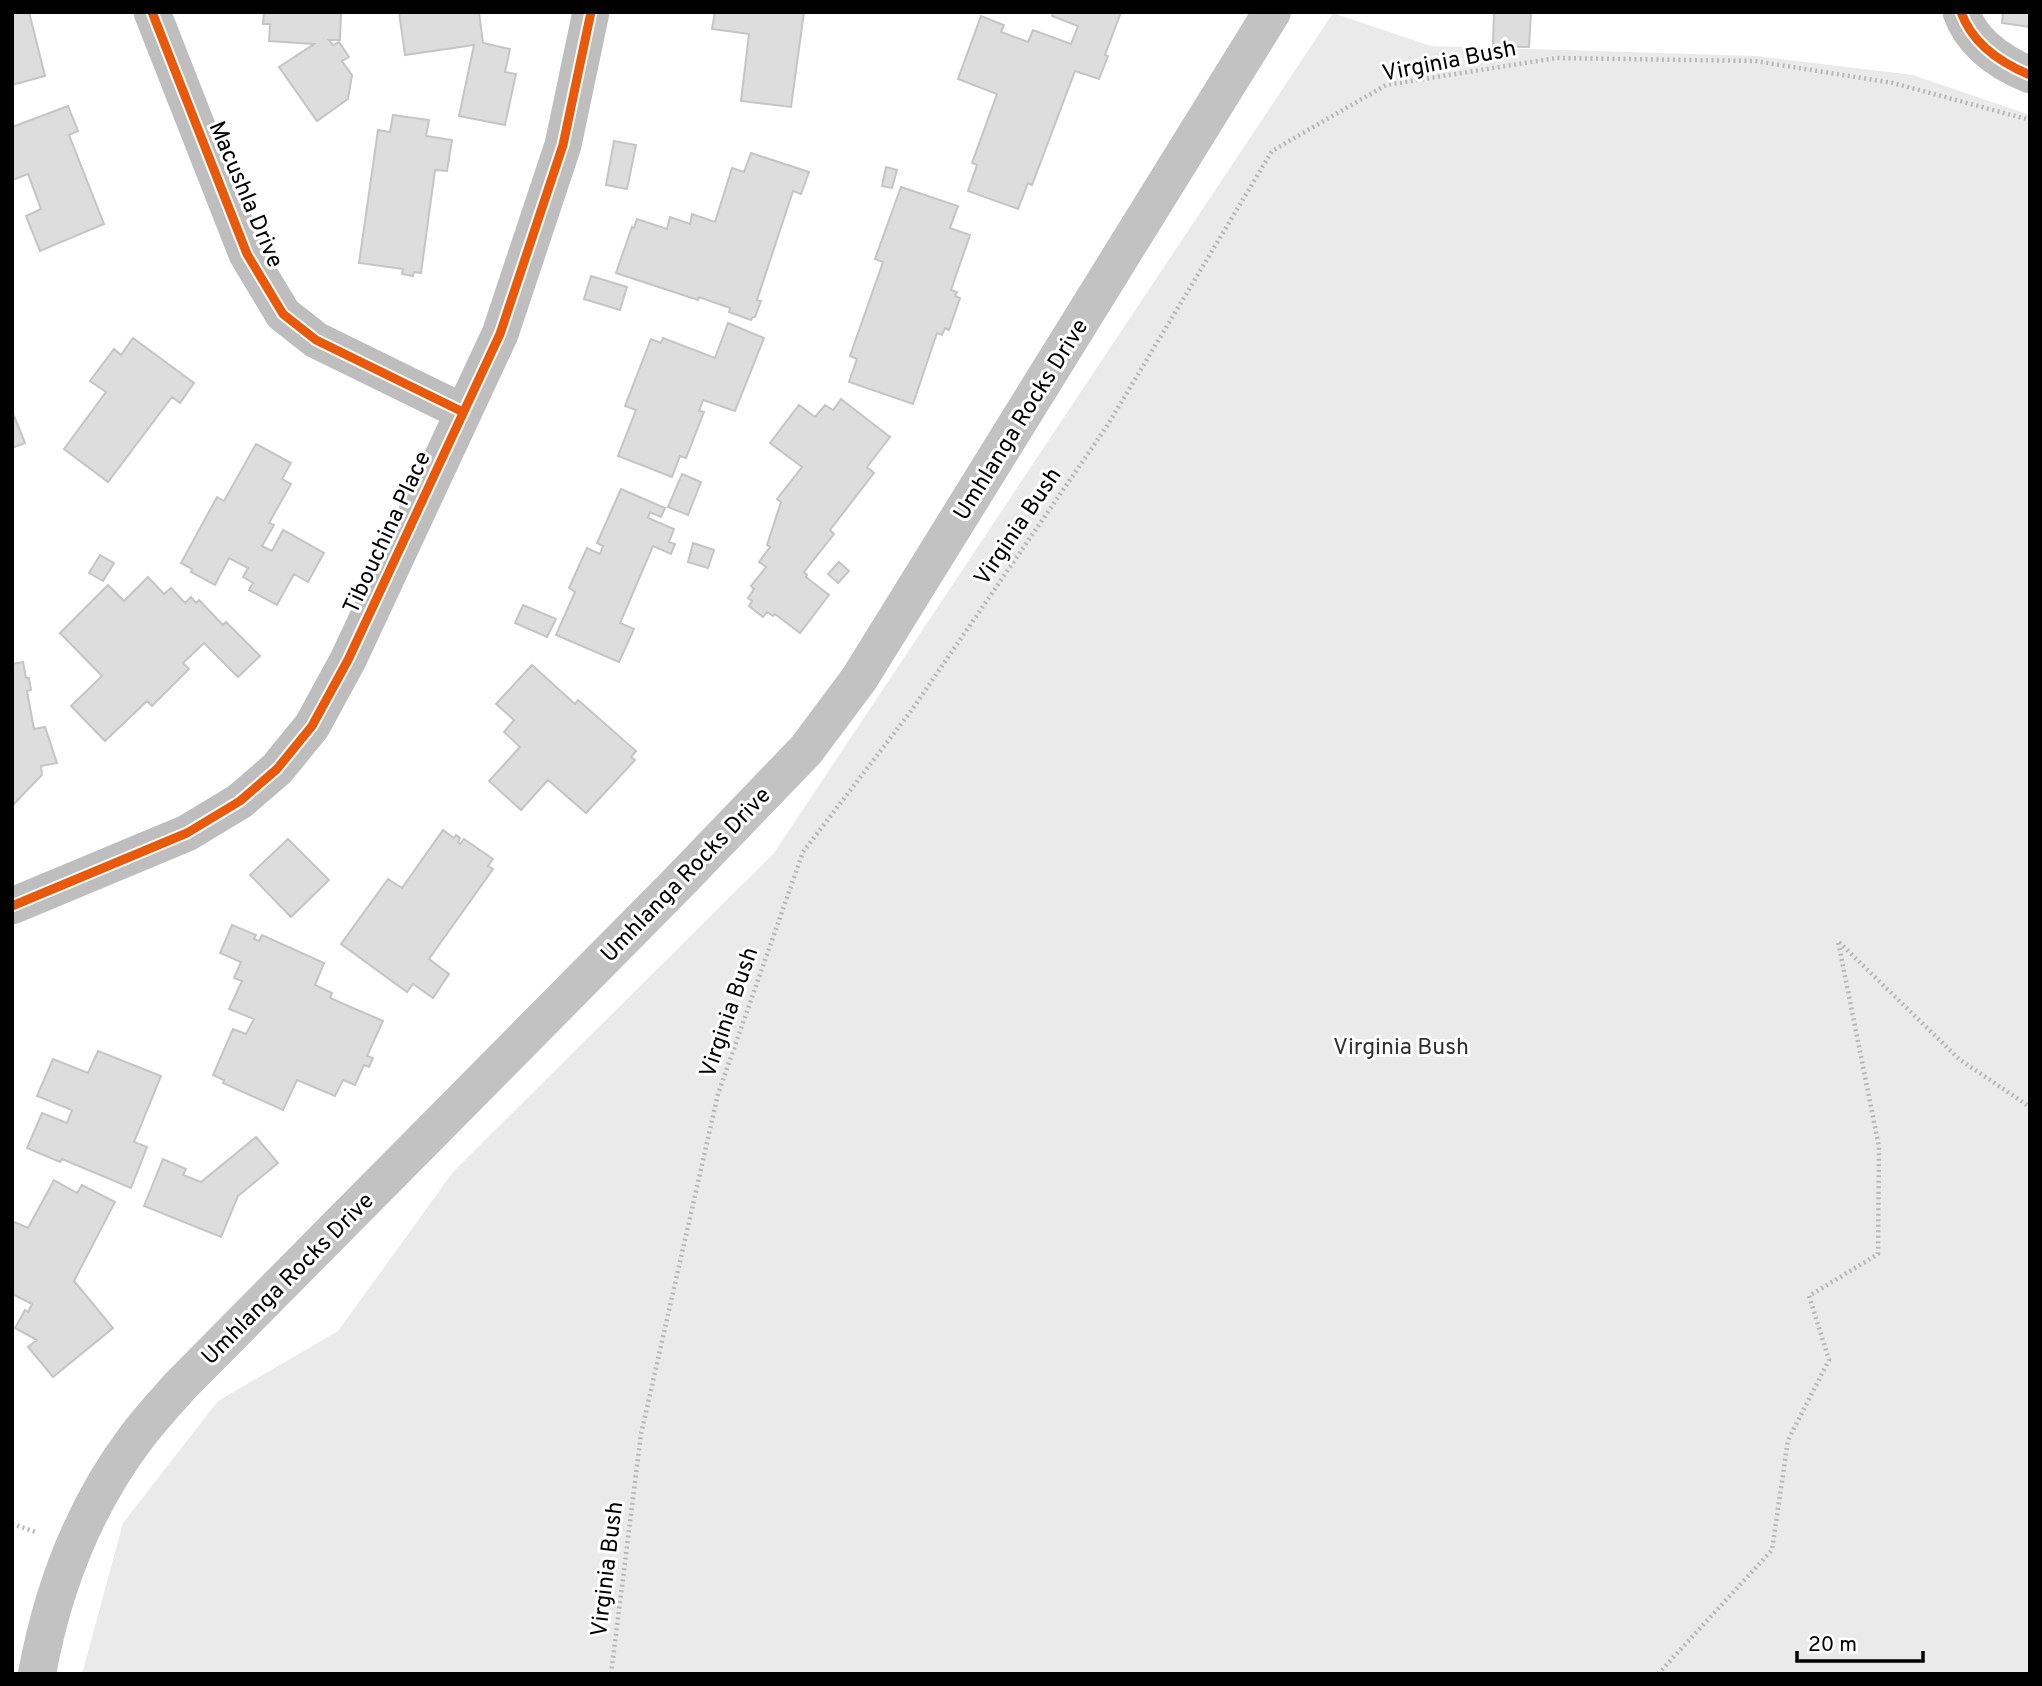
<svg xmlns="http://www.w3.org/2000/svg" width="2042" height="1686" font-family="Overpass,sans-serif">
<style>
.green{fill:#eaeaea}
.building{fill:#ddd;stroke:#c5c5c5;stroke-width:2}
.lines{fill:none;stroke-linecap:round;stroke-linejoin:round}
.path{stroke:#b8b8b8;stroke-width:4.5;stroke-dasharray:2 3.5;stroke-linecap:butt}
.street{stroke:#bebebe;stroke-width:37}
.secondary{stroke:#c2c2c2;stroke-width:38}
.cycleway-casing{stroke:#fff;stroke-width:13}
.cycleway{stroke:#e8590c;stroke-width:9}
.labels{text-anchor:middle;stroke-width:6;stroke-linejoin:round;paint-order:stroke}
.street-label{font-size:23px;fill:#000;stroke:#fff}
.park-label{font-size:23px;fill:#303030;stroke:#fff}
</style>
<rect width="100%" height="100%" fill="#fff"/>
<path class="green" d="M1333 13 1431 46 1756 56 1913 75 2030 115V1674H82L123 1523 218 1401 338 1331 453 1172 774 853Z"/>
<path class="building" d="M12 12H29L45 76 12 85Z
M264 12H341L340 40H329L333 45 339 42 349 57 342 61 352 75 348 99 317 121 279 67 314 44 269 41 270 24H263Z
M399 12H479L483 43 510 49 505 72 516 74 505 125 459 116 474 45 405 55Z
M715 12H804L791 107 741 101 749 34 712 29Z
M1053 12H1121L1105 55 1108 56 1099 79 1075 71 1032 185 1028 183 1018 209 968 191 977 165 972 163 997 94 958 79 981 16 1004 25 1001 32 1028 42 1033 30 1071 44 1078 26 1052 16Z
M1494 12H1531L1529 47 1493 46Z
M2003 12H2030V27L2002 23Z
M68 106 78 131 69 135 104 224 40 251 26 216 41 209 28 174 12 180V127Z
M393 115 429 120 426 136 452 140 447 171 435 170 421 273 414 272 413 276 402 274 403 269 359 263 378 130 390 132Z
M614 141 636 145 627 189 606 185Z
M751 153 809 172 801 194 793 191 757 300 761 301 755 317H753L751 320 729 312 730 308 699 297 698 300 616 273 632 227 634 228 637 219 667 229 670 217 690 224 692 214 715 222 732 168 744 172Z
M886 167 897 170 892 188 882 186Z
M901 187 958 206 950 228 970 235 951 290 957 292 955 296 960 298 949 330 945 328 942 335 937 333 913 404 849 382 857 359 850 356 883 262 875 259Z
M591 276 627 287 620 310 584 299Z
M728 323 764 338 735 411 703 400 699 411 704 412 686 458 680 456 672 477 618 456 636 410 625 406 651 339 661 343 663 338 715 358Z
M133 338 194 383 180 403 172 397 108 482 64 449 106 392 90 381 114 349 121 355Z
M841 399 890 437 867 467 874 473 830 530 834 534 804 572 807 575 806 577 829 595 800 633 775 614 773 616 767 612 763 617 749 606 752 601 748 598 754 589 751 586 766 567 759 562 770 547 767 545 781 502 777 499 802 467 770 443 799 405 815 417 825 405 833 410Z
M12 411 25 443 12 448Z
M256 444 291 463 282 479 291 484 269 523 274 525 262 546 272 551 283 530 324 553 308 582 294 574 277 605 249 590 253 583 243 577 248 568 229 558 215 585 191 572 192 569 181 563 217 497 224 501Z
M682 474 701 482 688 515 668 507Z
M621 489 665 508 661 517 650 512 648 518 674 529 669 542 675 544 671 554 653 546 620 623 634 629 619 662 556 635 575 592 569 588 587 548 600 554 603 546 597 543Z
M693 543 714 550 708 568 688 562Z
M100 555 114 563 103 581 89 573Z
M839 562 849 571 838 583 828 574Z
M148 577 164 594 171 588 185 603 191 597 196 603 199 600 223 625 226 622 260 656 238 677 204 643 183 663 189 669 152 706 147 701 105 741 71 706 102 676 60 633 108 585 124 601Z
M523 605 556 619 547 637 515 623Z
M23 662 26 678H29L31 690 27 691 34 729 45 727 57 763 41 766 42 775 12 806V664Z
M532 665 575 704 578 700 636 751 631 757 635 760 586 813 548 780 521 810 489 781 520 747 504 732 514 720 496 704Z
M443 830 454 838 456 835 460 838 458 842 460 844 464 839 493 859 488 866 493 869 429 959 449 974 433 998 413 984 407 992 341 944 388 879 402 888Z
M288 839 329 880 291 917 250 875Z
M232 925 256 935 254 939 259 941 262 935 324 963 315 985 332 993 330 998 383 1021 367 1056 373 1058 369 1067 364 1065 355 1085 343 1080 335 1096 297 1080 283 1110 223 1083 224 1080 213 1075 233 1029 246 1034 254 1019 229 1009 242 981 234 978 241 962 220 953Z
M98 1051 161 1076 134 1142 147 1147 131 1188 62 1159 60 1162 27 1148 42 1113 67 1123 72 1110 37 1096 53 1059 88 1073Z
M256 1137 278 1163 238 1196 221 1237 144 1206 163 1159 186 1169 183 1175 201 1182Z
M54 1180 77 1193 82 1185 115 1202 74 1281 113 1328 53 1377 28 1347 37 1340 15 1328 25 1310 28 1312 32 1304 12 1294V1221L28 1228Z"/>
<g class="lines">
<path class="path" d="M12 1524 36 1532
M611 1674 641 1434 718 1094 803 852 911 711 1107 426 1272 151 1386 85 1556 58 1755 61 1893 83 2030 120
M1658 1674 1772 1550 1788 1440 1829 1360 1809 1296 1878 1254 1879 1147 1838 941 1959 1059 2030 1107"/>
<path class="street" d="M152 12 247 254 283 314 316 340 463 412
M1961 12C1972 43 2001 63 2030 75
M12 906 187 833 240 801 277 769 312 726 348 660 500 334 563 145 591 12"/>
<path class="secondary" d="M37 1674C53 1586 84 1506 138 1435 151 1418 166 1402 180 1386L677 884 806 750 859 679 1272 12"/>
<defs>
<path id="cycleway" d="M152 12 247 254 283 314 316 340 463 412
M1961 12C1972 43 2001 63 2030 75
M12 906 187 833 240 801 277 769 312 726 348 660 500 334 563 145 591 12"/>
</defs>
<use href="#cycleway" class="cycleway-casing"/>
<use href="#cycleway" class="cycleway"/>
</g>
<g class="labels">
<g class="street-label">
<text transform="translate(1449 60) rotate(-11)" y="8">Virginia Bush</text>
<text transform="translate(247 194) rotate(67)" y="8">Macushla Drive</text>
<text transform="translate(1020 419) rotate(-58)" y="8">Umhlanga Rocks Drive</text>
<text transform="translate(1017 526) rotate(-56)" y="8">Virginia Bush</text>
<text transform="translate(386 532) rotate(-65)" y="8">Tibouchina Place</text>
<text transform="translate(685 874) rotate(-46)" y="8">Umhlanga Rocks Drive</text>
<text transform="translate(728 1012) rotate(-71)" y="8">Virginia Bush</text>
<text transform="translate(287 1278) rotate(-45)" y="8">Umhlanga Rocks Drive</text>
<text transform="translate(606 1569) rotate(-83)" y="8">Virginia Bush</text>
</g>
<g class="park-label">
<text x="1401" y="1054">Virginia Bush</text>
</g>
</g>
<rect width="2042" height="1686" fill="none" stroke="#000000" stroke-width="28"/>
<path d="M1797 1651v10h126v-10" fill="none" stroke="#000000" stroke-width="3.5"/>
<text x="1808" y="1651" font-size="21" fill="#000000" stroke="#ffffff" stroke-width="5" paint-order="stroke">20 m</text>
</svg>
